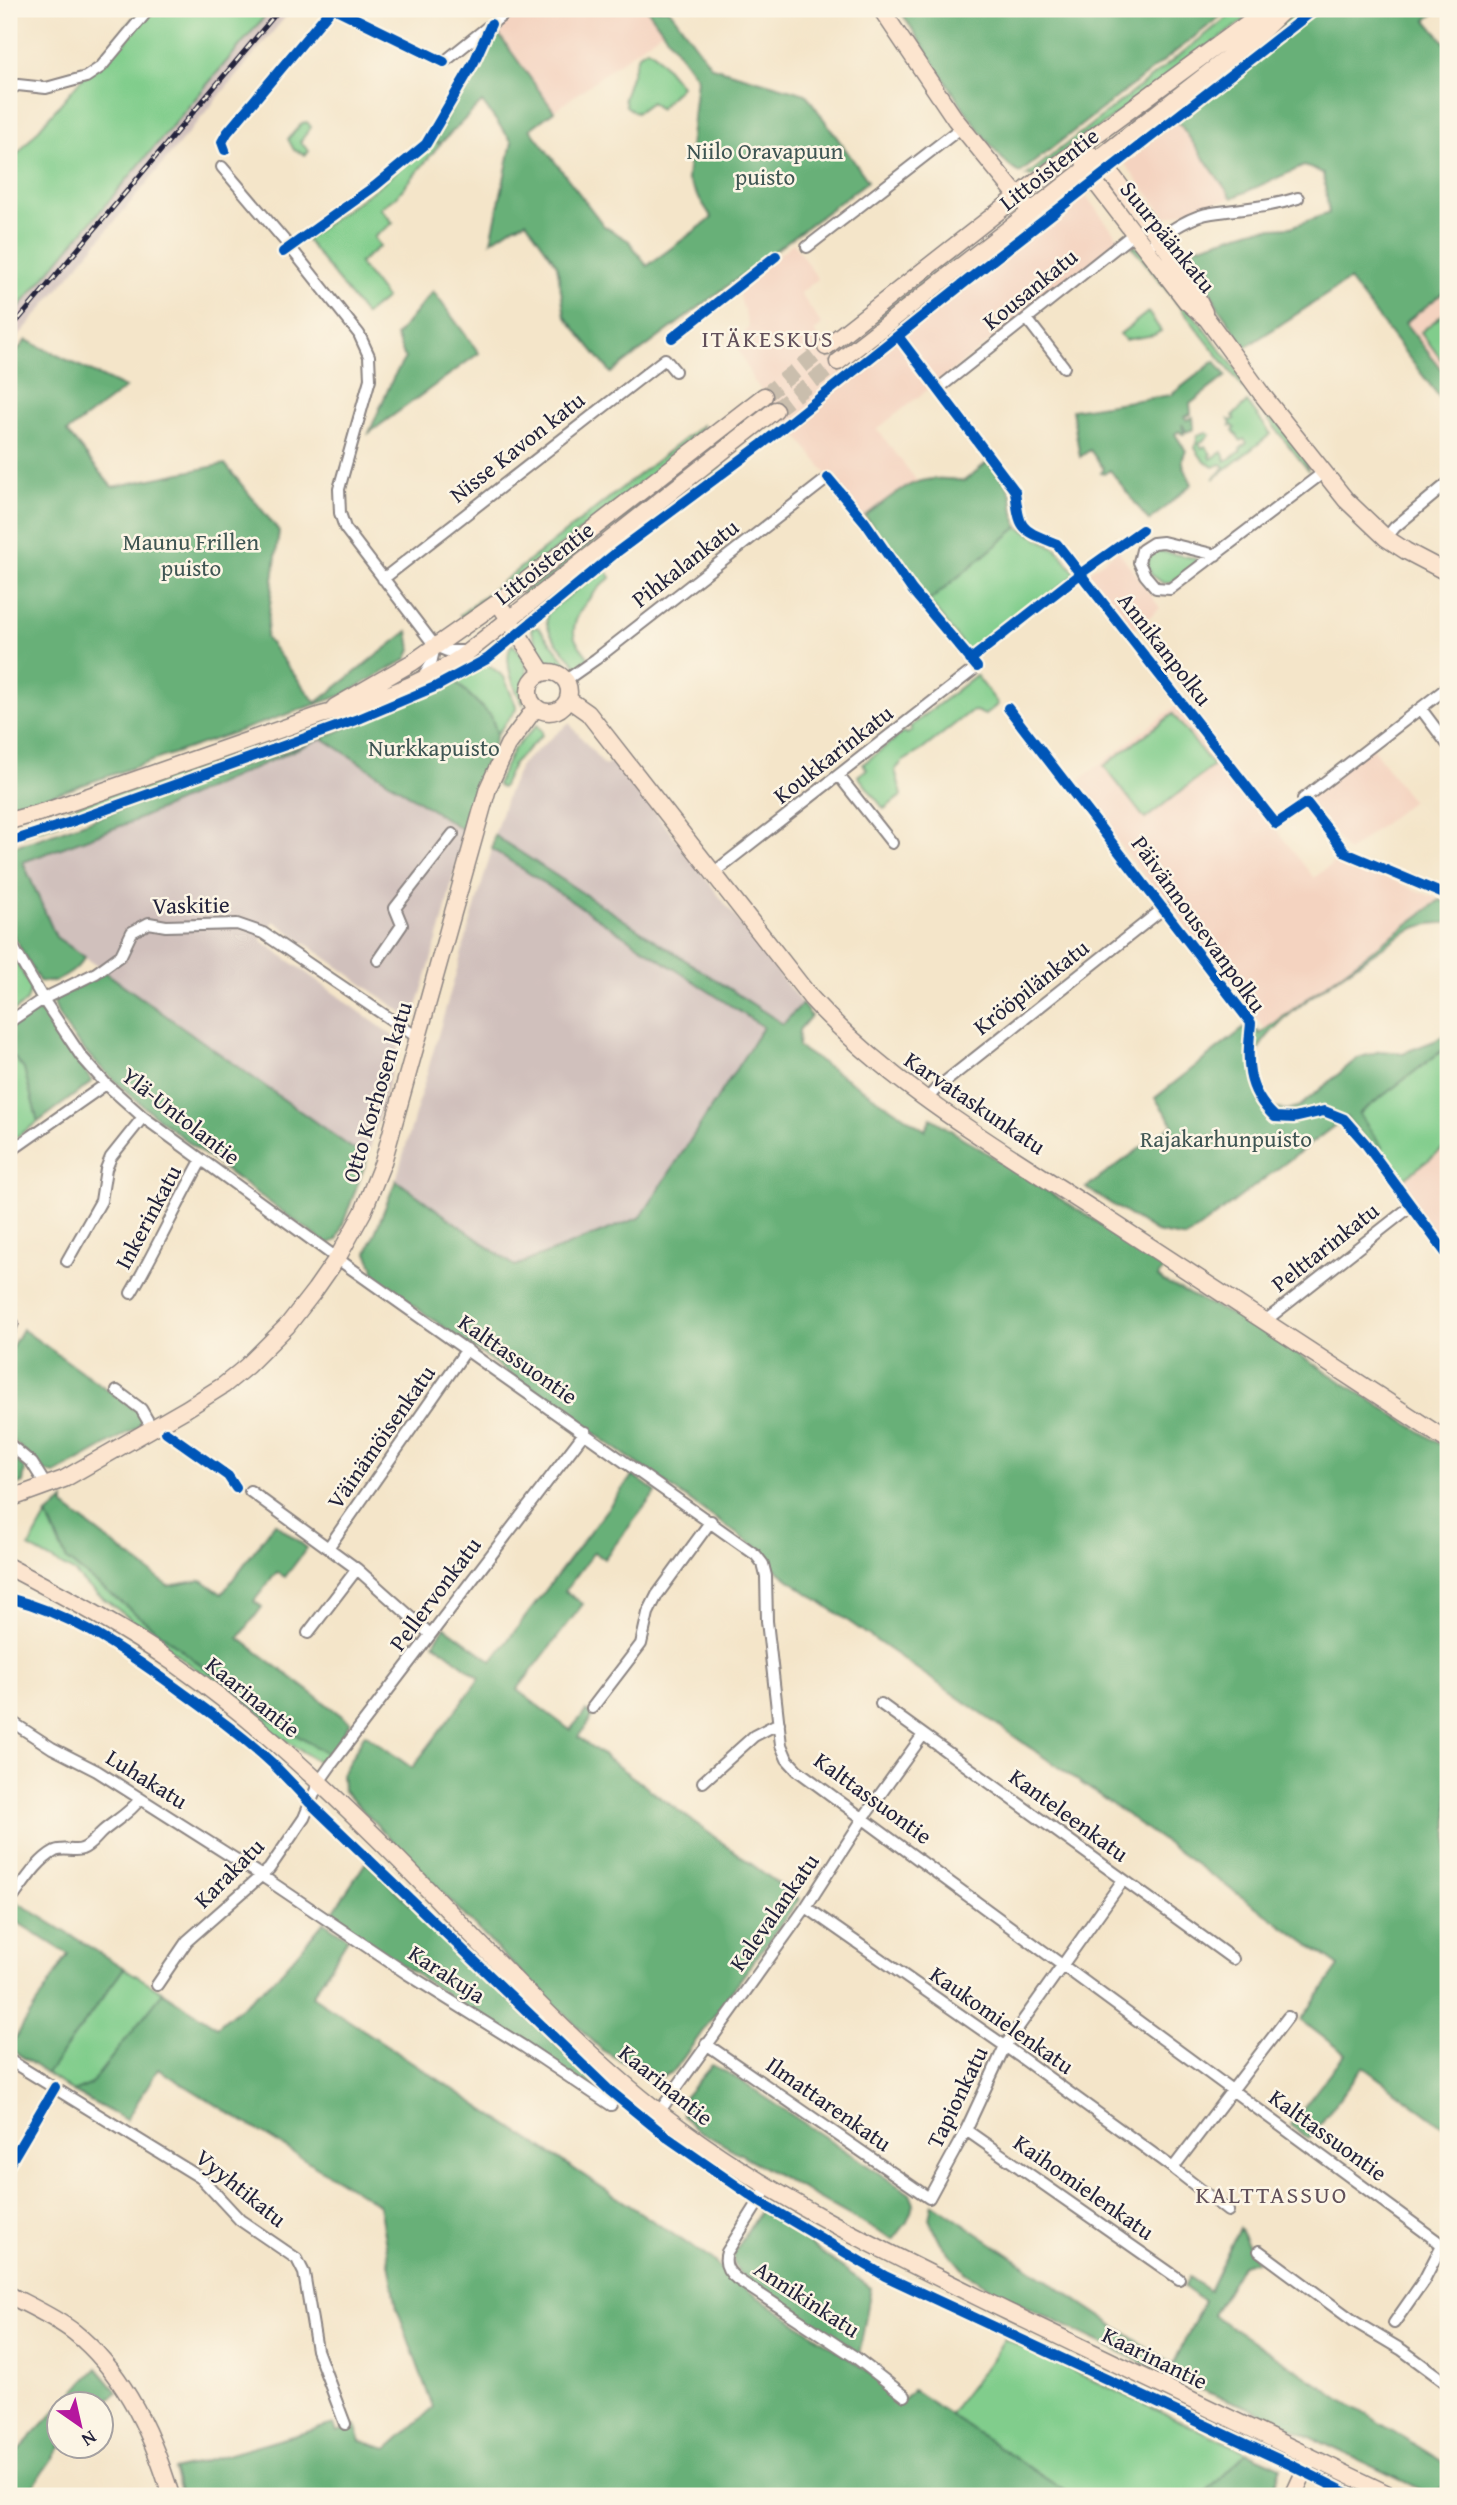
<svg xmlns="http://www.w3.org/2000/svg" width="1457" height="2505" font-family="'Gentium Book Plus',serif">
<style>
.built{fill:#f4d3c0}
.industrial{fill:#d0c0bc}
.green{fill:#81cd8c;stroke:#527864;stroke-width:2}
.forest{fill:#68b078;stroke:#45695a;stroke-width:2}
.lines{fill:none;stroke-linecap:round;stroke-linejoin:round}
.secondary-tunnel{stroke:#cabead;stroke-width:16;stroke-dasharray:16 8;stroke-linecap:butt}
.street-casing{stroke:#8b8482;stroke-width:14}
.secondary-casing{stroke:#8b8482;stroke-width:19}
.street{stroke:#fff;stroke-width:10}
.secondary{stroke:#fce5cf;stroke-width:16}
.rail-casing{stroke:#22223b;stroke-width:5}
.rail{stroke:#fcf5e5;stroke-width:2.5;stroke-dasharray:8;stroke-linecap:butt}
.cycleway-casing{stroke:#fcf5e5;stroke-width:15}
.cycleway{stroke:#0057b8;stroke-width:10}
.labels{text-anchor:middle;stroke-width:5;stroke-linejoin:round;paint-order:stroke}
.park-label{font-size:23px;fill:#3e5553;stroke:#fcf5e5}
.street-label{font-size:23px;fill:#22223b;stroke:#fcf5e5}
.neighbourhood-label{font-size:24px;letter-spacing:2px;fill:#61505a;stroke:#fcf5e5}
</style>
<rect width="100%" height="100%" fill="#fcf5e5"/>
<filter id="ink" filterUnits="userSpaceOnUse"><feTurbulence type="fractalNoise" baseFrequency=".0143" numOctaves="2"/><feDisplacementMap in="SourceGraphic" scale="14" xChannelSelector="R" yChannelSelector="G"/><feConvolveMatrix kernelMatrix="1 2 1 2 8 2 1 2 1" color-interpolation-filters="sRGB"/></filter>
<filter id="wash" filterUnits="userSpaceOnUse"><feTurbulence type="fractalNoise" baseFrequency=".00686" numOctaves="4" result="noise"/><feDisplacementMap in="SourceGraphic" scale="28" xChannelSelector="R" yChannelSelector="G"/><feGaussianBlur stdDeviation="1.57" result="paint"/><feColorMatrix in="noise" values="0 0 0 0 0 0 0 0 0 0 0 0 0 0 0 0 0 1.4 0 .05"/><feComposite in="paint" operator="in"/></filter>
<g filter="url(#wash)">
<rect width="100%" height="100%" fill="#f4e5c9"/>
<path class="built" d="M519 9H647L662 31 554 111 497 32 506 20Z
M1177 120 1232 198 1166 217 1125 164Z
M1081 195H1085L1120 240 877 429 917 481 865 515V522L753 380 737 347 749 326 737 289 793 243 818 279 800 293 822 325 814 332 849 378Z
M1441 294 1448 304V378L1405 323Z
M1118 550 1160 608 1131 632 1087 573Z
M1178 704 1314 878 1339 858 1440 900 1265 1029 1073 785Z
M1371 746 1412 801 1348 852 1309 803 1303 799Z
M1448 1145V1245L1446 1246 1398 1183Z"/>
<path class="industrial" d="M272 9H292L9 348V319Z
M569 723 605 766 615 760 802 1004 784 1024 494 835 508 793 521 764Z
M322 738 464 831 442 924 413 1020 274 921 261 940 400 1041 367 1159 56 937 22 862 134 821Z
M492 849 764 1027 641 1217 515 1266 396 1180Z"/>
<path class="green" d="M141 9H271L9 319V164Z
M1238 9H1259L1033 176H1026Z
M1300 9H1312L1151 134 1149 132 1175 106Z
M647 49 654 53 681 86 659 109 651 102 636 113 626 106 624 98 638 55Z
M307 122 311 127 300 142 309 151 306 155 294 150 288 139 302 123Z
M432 142 441 143 397 196 380 208 393 223 374 237 380 246 359 263 386 298 365 315 306 239 376 188Z
M1008 214 833 357 829 353Z
M1133 245 1143 250 1307 460 1308 470 1132 246Z
M1447 311 1448 313V369L1421 332Z
M1148 312 1161 331 1154 335 1125 340 1120 334Z
M768 400 772 405 519 602 523 591Z
M1247 402 1271 434 1213 479 1225 467 1222 464 1213 467 1203 460 1195 448 1198 435 1207 432 1210 435 1199 444 1202 448 1205 446 1211 454 1209 456 1211 459 1222 452 1226 461 1241 451 1240 449 1247 443 1244 439 1241 441 1233 430 1235 428 1232 425 1229 426 1231 424 1229 420 1231 421 1235 419 1233 416Z
M702 425 703 427 673 459 464 620 460 615Z
M720 466 722 470 617 548 599 567 596 563 615 544 707 473Z
M1018 527 1057 549 1076 574 973 654 969 653 929 601Z
M1159 551 1194 558 1197 562 1171 583H1163L1152 575 1147 565 1151 554Z
M604 568 611 577C596 590 568 616 575 638 577 644 584 651 588 657V660L578 667C567 653 540 631 548 612Z
M535 627 539 628 573 670C550 675 536 647 531 628Z
M512 644C532 659 528 683 523 704 514 689 502 659 512 644Z
M480 652 483 658 456 674 359 716 43 829 9 839V834L28 829 52 815Z
M486 663 504 677 517 708 497 734 491 716 455 681Z
M976 675 998 704 985 715 976 711 970 712 922 750 902 762 895 770 902 795 884 809 858 776 867 769 863 764 904 732 907 734 912 730 910 727Z
M1173 714 1213 766 1145 819 1104 766Z
M537 725 542 731V735L513 764 502 788 498 786 497 784 513 750Z
M9 948 31 988 27 1001 9 1015Z
M1448 1046V1145L1398 1183 1378 1154 1381 1146 1359 1114Z
M13 1055 24 1069 38 1122 9 1142V1057Z
M47 1515C58 1544 65 1565 93 1579L229 1687 254 1709 329 1755 324 1760 317 1761 274 1733 195 1668 87 1586 75 1573 29 1547Z
M124 1968 163 1992 90 2085 73 2092 47 2074Z
M1004 2339 1247 2452 1203 2496H1072L949 2415 994 2356Z"/>
<path class="forest" d="M647 9H669L712 67 806 94 868 181 611 373 565 316 557 265 526 221 511 228 491 241 512 142 482 102 441 143 432 142 478 59 497 32 554 111 530 129 604 226 629 241 647 266 712 218 687 179 697 78Z
M899 9H1230L1020 173C994 165 919 38 899 9Z
M1319 9H1440L1426 20 1448 46V289L1405 323 1448 378V408L1349 280 1246 347 1218 307 1191 252 1197 247 1255 229 1291 227 1329 213 1323 173 1304 166 1232 198 1177 120Z
M433 291 479 353 369 433 393 378 405 358 396 336Z
M26 340 125 388 67 432 112 487 225 464 279 531 266 638 316 703 408 631 411 649 407 659 343 695 62 792 9 807V360Z
M1215 361 1226 376 1190 404 1191 414 1184 417 1187 420 1193 417 1194 429 1186 432 1182 424 1184 434H1182L1179 431 1175 434 1186 451C1178 461 1187 473 1192 484L1149 521 1110 470 1104 474 1101 473 1104 469 1090 450 1080 457 1072 410 1171 395Z
M988 462C996 472 1007 482 1011 494 1014 506 1013 516 1018 527L929 601 865 516C902 489 915 472 964 481Z
M455 681 491 716 497 734 466 832 322 738 134 821 23 862 56 937 85 957C76 972 56 986 39 981L9 928V847L35 840 322 738Z
M494 835 783 1024 802 1004 811 1016 799 1030 798 1047 925 1130 931 1118 1166 1265 1158 1277 1164 1282 1233 1316 1235 1314 1448 1449V2130L1363 2067 1309 2139 1290 2125 1345 2054 1301 2020 1339 1966 1104 1799 792 1582 769 1564 757 1548 374 1278 373 1266 367 1253 396 1180 515 1266 641 1217 763 1027 492 849Z
M1440 900 1448 903V923C1429 922 1412 927 1396 938 1362 962 1269 1018 1256 1055 1250 1075 1262 1094 1273 1109L1288 1110 1300 1106 1358 1058 1380 1051 1403 1053 1437 1040 1448 1033V1046L1359 1114 1382 1147 1378 1154 1346 1117 1186 1238 1156 1232 1086 1188 1173 1124 1155 1098 1251 1023 1260 1034Z
M105 972 367 1159 337 1240 327 1244C269 1200 64 1065 53 999Z
M41 1011 48 1014 92 1082 38 1122 24 1069 13 1056 9 1057V1029L35 1012Z
M22 1329 140 1413 142 1420 138 1427 55 1474 46 1472 9 1437V1352Z
M9 1453 25 1469 23 1483 9 1489Z
M633 1475 656 1492 604 1559 594 1552 565 1591 583 1604 517 1690 570 1730 586 1711 593 1716 578 1737 799 1899 673 2072 655 2080 602 2050 497 1949 343 1790 342 1774 365 1734 412 1768 480 1678 434 1643 445 1627 492 1661Z
M64 1500V1506L168 1586 202 1580 222 1594 275 1523 307 1548 285 1577 277 1572 254 1601 262 1607 239 1638 350 1722 329 1755 254 1709 229 1687 67 1560 47 1515Z
M366 1862 606 2093 600 2094 329 1918Z
M9 1897 124 1968 47 2074 9 2048 68 1954 9 1917Z
M324 1922 348 1938 312 1996 712 2260 734 2281 856 2363 904 2399 913 2390 1072 2496H183L174 2470 334 2424 337 2432 355 2426 361 2441 387 2449 433 2408 397 2308 379 2205 158 2069 126 2120 73 2092 90 2085 163 1992 217 2027 279 1975Z
M712 2065 732 2075 910 2194 914 2204 907 2222 893 2240 696 2129 683 2116 682 2100Z
M932 2203 1173 2365 1204 2301 1184 2287 1189 2277 1209 2291 1239 2228 1257 2261 1242 2265 1213 2315 1344 2401 1448 2465V2481L1437 2492H1426L1247 2407 1196 2388 1005 2297 966 2273 941 2243 929 2219Z
M761 2210 871 2288 859 2355 739 2273 734 2263V2253Z
M97 2368 117 2392 102 2406V2404L63 2403Z
M59 2407 60 2446H61L26 2496H9V2454L13 2456Z
M1247 2452 1281 2467 1270 2496H1203Z"/>
</g>
<g filter="url(#ink)">
<g class="lines">
<path class="secondary-tunnel" d="M764 396 826 347
M775 410 838 362"/>
<defs>
<path id="street" d="M444 62 510 9
M9 90 18 85 46 88 86 77 101 67 149 9
M222 167 290 247 359 334 369 356 370 379 339 489 340 513 345 528 435 646 447 651H466
M1154 242C1171 230 1191 216 1212 213 1244 208 1266 208 1298 198
M807 247 962 127
M1027 319 1064 367
M939 388 1137 231
M1386 538 1395 527 1448 483
M1216 555 1163 542 1153 543 1142 550 1139 562 1145 575 1156 588 1170 589 1324 472
M383 579 665 359 675 371
M422 679 431 664 435 646
M566 680 596 659 828 478
M1421 709 1448 745
M839 776 892 843
M1303 799 1448 687
M713 873 977 667
M9 940 43 999 81 1056 106 1084 143 1117 349 1267 756 1555 763 1564 766 1576 767 1621 781 1745 787 1759 797 1770 1448 2249
M378 960 402 925 395 908 453 834
M9 1022 43 999 96 973 121 955 132 932 149 923 166 926 237 924 263 933 417 1037
M926 1100 936 1089 1164 908
M9 1152 106 1084
M67 1261 101 1201 106 1169 111 1157 143 1117
M131 1293C156 1250 177 1204 201 1161
M1265 1321 1410 1207
M9 1333 13 1323
M117 1391 141 1409 152 1428
M9 1444 32 1463 47 1487
M250 1491 357 1569 430 1634
M328 1548 467 1349
M308 1633 357 1569
M881 1704 1233 1959
M592 1708 641 1644 648 1613 657 1595 711 1521
M9 1720 52 1748 97 1771 262 1876 406 1973 523 2046 611 2105
M703 1782 754 1736 779 1723
M14 1896C25 1881 38 1860 55 1851 64 1847 74 1852 82 1849 91 1846 96 1837 103 1831 116 1820 130 1813 140 1799
M806 1907 1005 2046 1173 2168
M157 1985 187 1941 269 1869 304 1818 319 1782 331 1765 585 1432
M706 2044 929 2198 966 2130 1005 2046 1123 1880
M9 2060 201 2178 240 2220 297 2259 304 2273 317 2350 345 2424
M659 2112 806 1907 864 1817 923 1735
M966 2130 1179 2279
M768 2187 727 2252C723 2264 728 2272 737 2279L855 2357 905 2396
M1228 2211 1173 2168 1288 2017
M1259 2251 1355 2322 1402 2350 1448 2384
M1394 2323 1424 2280 1442 2245"/>
<path id="secondary" d="M881 9 955 119 1024 204
M1081 148 1086 169 1095 182 1186 301 1207 319 1264 397 1346 500 1386 538 1406 551 1448 573
M1091 155C1107 165 1118 184 1130 199 1157 235 1185 271 1204 312
M826 347 1097 134 1252 20 1273 9
M838 362 1262 31 1285 9
M503 610 543 673
M529 692a20 20 0 1 1 40 0a20 20 0 1 1-40 0Z
M568 699 588 713 811 998C891 1086 994 1145 1094 1210 1212 1287 1330 1364 1448 1441
M335 707 413 662 497 603 764 396
M9 821 49 810 321 715C369 704 418 686 460 658L775 410
M9 1499 64 1479 186 1409 224 1385 247 1366 287 1326 315 1290 338 1257 363 1212 383 1162 488 788 508 745 536 707
M9 1567C66 1597 124 1628 177 1665 248 1715 313 1775 375 1836 475 1934 566 2044 680 2128 777 2200 888 2253 996 2306 1128 2370 1261 2432 1392 2496
M9 2295C30 2306 55 2317 74 2332 125 2373 153 2435 171 2496
M1293 2496 1311 2457"/>
</defs>
<use href="#street" class="street-casing"/>
<use href="#secondary" class="secondary-casing"/>
<use href="#street" class="street"/>
<use href="#secondary" class="secondary"/>
<defs>
<path id="rail" d="M9 331 280 9"/>
</defs>
<use href="#rail" class="rail-casing"/>
<use href="#rail" class="rail"/>
<defs>
<path id="cycleway" d="M336 9 444 62
M225 150 222 142 227 133 331 9
M283 252 375 186 426 144 474 62 491 24
M898 336 1015 491C1020 531 1020 529 1057 544L1276 824 1307 803 1346 853 1448 896
M672 338 776 256
M828 478 865 522 912 590 977 667
M970 660 1080 574 1142 530
M1008 708 1251 1023C1247 1062 1245 1089 1275 1117L1294 1118 1324 1111 1344 1119 1365 1143 1448 1256
M9 842 68 823 361 718 437 686 487 659 617 552 762 444 993 260 1315 9
M166 1432 228 1476 236 1488
M9 1598C70 1614 113 1643 164 1679 201 1706 240 1733 273 1764 286 1777 298 1790 310 1803L609 2090 668 2138 760 2202 885 2276 1291 2465 1353 2496
M9 2165 55 2087"/>
</defs>
<use href="#cycleway" class="cycleway-casing"/>
<use href="#cycleway" class="cycleway"/>
</g>
</g>
<g class="labels">
<g class="park-label">
<text x="765" y="159">Niilo Oravapuun<tspan x="765" dy="26">puisto</tspan></text>
<text x="191" y="550">Maunu Frillen<tspan x="191" dy="26">puisto</tspan></text>
<text x="434" y="756">Nurkkapuisto</text>
<text x="1226" y="1147">Rajakarhunpuisto</text>
</g>
<g class="street-label">
<text transform="translate(1049 169) rotate(-38)" y="8">Littoistentie</text>
<text transform="translate(1168 237) rotate(51)" y="8">Suurpäänkatu</text>
<text transform="translate(1030 289) rotate(-39)" y="8">Kousankatu</text>
<text transform="translate(517 447) rotate(-38)" y="8">Nisse Kavon katu</text>
<text transform="translate(544 563) rotate(-38)" y="8">Littoistentie</text>
<text transform="translate(685 563) rotate(-38)" y="8">Pihkalankatu</text>
<text transform="translate(1165 649) rotate(52)" y="8">Annikanpolku</text>
<text transform="translate(833 754) rotate(-38)" y="8">Koukkarinkatu</text>
<text transform="translate(191 905) rotate(-1)" y="8">Vaskitie</text>
<text transform="translate(1199 924) rotate(54)" y="8">Päivännousevanpolku</text>
<text transform="translate(1031 987) rotate(-38)" y="8">Krööpilänkatu</text>
<text transform="translate(377 1092) rotate(-73)" y="8">Otto Korhosen katu</text>
<text transform="translate(975 1103) rotate(34)" y="8">Karvataskunkatu</text>
<text transform="translate(181 1116) rotate(38)" y="8">Ylä-Untolantie</text>
<text transform="translate(148 1217) rotate(-62)" y="8">Inkerinkatu</text>
<text transform="translate(1325 1247) rotate(-38)" y="8">Pelttarinkatu</text>
<text transform="translate(518 1359) rotate(35)" y="8">Kalttassuontie</text>
<text transform="translate(381 1437) rotate(-55)" y="8">Väinämöisenkatu</text>
<text transform="translate(435 1594) rotate(-53)" y="8">Pellervonkatu</text>
<text transform="translate(253 1697) rotate(39)" y="8">Kaarinantie</text>
<text transform="translate(147 1779) rotate(32)" y="8">Luhakatu</text>
<text transform="translate(873 1798) rotate(36)" y="8">Kalttassuontie</text>
<text transform="translate(1069 1815) rotate(36)" y="8">Kanteleenkatu</text>
<text transform="translate(229 1873) rotate(-45)" y="8">Karakatu</text>
<text transform="translate(774 1912) rotate(-55)" y="8">Kalevalankatu</text>
<text transform="translate(447 1974) rotate(33)" y="8">Karakuja</text>
<text transform="translate(1002 2020) rotate(35)" y="8">Kaukomielenkatu</text>
<text transform="translate(666 2085) rotate(39)" y="8">Kaarinantie</text>
<text transform="translate(957 2097) rotate(-64)" y="8">Tapionkatu</text>
<text transform="translate(829 2104) rotate(35)" y="8">Ilmattarenkatu</text>
<text transform="translate(1328 2135) rotate(36)" y="8">Kalttassuontie</text>
<text transform="translate(1084 2187) rotate(35)" y="8">Kaihomielenkatu</text>
<text transform="translate(241 2188) rotate(39)" y="8">Vyyhtikatu</text>
<text transform="translate(807 2299) rotate(33)" y="8">Annikinkatu</text>
<text transform="translate(1155 2358) rotate(26)" y="8">Kaarinantie</text>
</g>
<g class="neighbourhood-label">
<text x="768" y="347">ITÄKESKUS</text>
<text x="1272" y="2203">KALTTASSUO</text>
</g>
</g>
<rect width="1457" height="2505" fill="none" stroke="#fcf5e5" stroke-width="35"/>
<g transform="translate(80 2425) rotate(146)"><circle r="33" fill="#fcf5e5" stroke="#a5a1a1" stroke-width="2"/>
<path d="M0-5L12 26L0 18L-12 26Z" fill="#b5179e"/>
<text y="-10" font-size="19" font-weight="bold" text-anchor="middle" fill="#22223b">N</text>
</g>
</svg>
